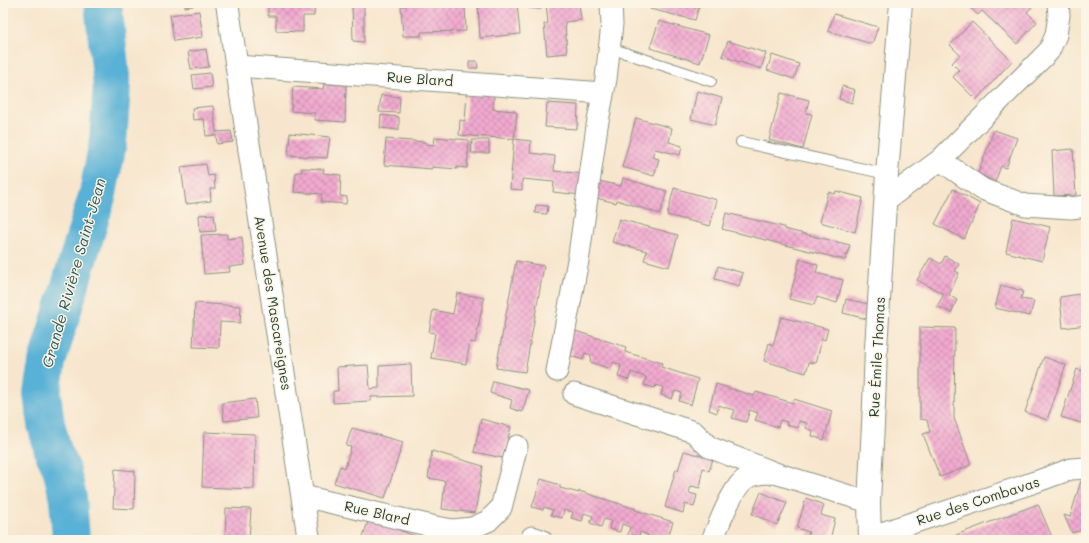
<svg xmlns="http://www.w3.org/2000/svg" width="1089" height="543" font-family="Mali,sans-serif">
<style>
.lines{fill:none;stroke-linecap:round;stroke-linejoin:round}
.river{stroke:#59b1d6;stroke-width:38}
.building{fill:url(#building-cross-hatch)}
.service-casing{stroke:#8b9280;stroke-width:12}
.minor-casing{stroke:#8b9280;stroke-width:23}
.tertiary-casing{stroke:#8b9280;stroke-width:24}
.service{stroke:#fff;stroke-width:10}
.minor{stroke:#fff;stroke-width:21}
.tertiary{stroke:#fff;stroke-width:22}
.labels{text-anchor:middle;stroke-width:3;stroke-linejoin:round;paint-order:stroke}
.street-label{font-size:14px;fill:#1f3d34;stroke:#fcf5e5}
.water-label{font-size:15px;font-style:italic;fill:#2e5a5c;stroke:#fcf5e5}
</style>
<defs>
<pattern id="building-cross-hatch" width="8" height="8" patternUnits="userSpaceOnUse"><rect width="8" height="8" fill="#f2aad0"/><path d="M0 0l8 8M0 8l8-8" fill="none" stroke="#c38caa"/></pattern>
</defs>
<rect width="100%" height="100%" fill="#fcf5e5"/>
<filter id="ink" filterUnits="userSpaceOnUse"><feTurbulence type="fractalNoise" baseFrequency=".025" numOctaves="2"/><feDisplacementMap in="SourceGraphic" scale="8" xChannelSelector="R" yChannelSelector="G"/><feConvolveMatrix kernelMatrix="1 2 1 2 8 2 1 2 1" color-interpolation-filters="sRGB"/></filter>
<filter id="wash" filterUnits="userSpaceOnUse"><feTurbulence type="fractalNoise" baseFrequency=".012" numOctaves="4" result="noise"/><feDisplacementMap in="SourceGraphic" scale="16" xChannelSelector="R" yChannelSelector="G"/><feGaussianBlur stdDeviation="0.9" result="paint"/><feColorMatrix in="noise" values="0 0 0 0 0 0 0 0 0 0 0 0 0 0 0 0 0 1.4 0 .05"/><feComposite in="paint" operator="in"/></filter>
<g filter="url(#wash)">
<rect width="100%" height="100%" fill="#f7e6cd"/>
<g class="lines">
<path class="river" d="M71 540 68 498 65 484 61 468 53 451 46 424 42 394 47 362 98 193 108 142 112 85 103 3"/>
</g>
<g id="blocks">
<path class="building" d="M185 3H193V6L185 7Z
M268 3H315L314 16H303V32L276 31V16H268Z
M352 3H364V42L353 41Z
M405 3H465L466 31 421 32V36H403L401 6H406Z
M478 3H517L520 34 480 38Z
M528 3H540L541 9 529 8Z
M546 3H579L581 20 565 22 567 53 547 55 544 24 548 23Z
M651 3H700L695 20 650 9Z
M965 3H1029L1033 6 1027 12 1037 22 1017 44 982 11 978 15Z
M199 11 203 37 174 41 170 15Z
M834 14 878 27 872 44 828 31Z
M659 21 709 35 700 63 650 48Z
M972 22 1012 61 976 100 953 77 959 70 952 63 960 55 950 45Z
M728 41 766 53 761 69 722 56Z
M206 49 209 67 191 69 188 52Z
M772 55 799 64 794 79 767 70Z
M469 61H477L478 68H469Z
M210 73 212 87 194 89 192 75Z
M324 84 346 85 345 122 315 120V113L291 111 293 87 323 89Z
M842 86 855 90 852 103 839 99Z
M697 91 722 98 715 125 691 119Z
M467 93 494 95 493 109 514 111 517 113 514 139 459 135 460 120 465 121Z
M781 93 809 100 806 113 812 114 803 149 769 140Z
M381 95 400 97 399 113 379 112Z
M547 103 578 105 577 129 545 127Z
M213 106 216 132 231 131 233 142 217 144 216 135 206 136 204 119 193 120 192 108Z
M381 115 399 117V130L380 128Z
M636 118 672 128 669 142 682 146 680 155 655 149 652 157 659 159 654 176 622 167Z
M994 130 1017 138 1006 168 1001 166 995 182 978 173Z
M290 133 330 137 327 158 288 155Z
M435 137 469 140 467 168 457 167V169L432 167V169L384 165 386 139 425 142 426 144 434 145Z
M514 139 531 141 530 153 555 156 554 171 585 174 581 195 553 192 554 182 522 179V190L510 189Z
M472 140H489V153H471Z
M1073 149 1076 195 1054 196 1052 151Z
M206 164 208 176 214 175 215 189H210L211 201 186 204 181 167Z
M302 168 324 169 323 173 341 175 340 196 347 197 346 204 321 202 322 194 294 192 296 172H302Z
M623 178 667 191 660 214 617 200 616 203 592 197 595 180 621 186Z
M674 188 717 200 710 226 667 215Z
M953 189 980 204 964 239 935 224Z
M836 191 863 198 855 232 820 222 828 192 835 194Z
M536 205 548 206 547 214 535 213Z
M726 213 784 227V229L850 245 845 260 722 229Z
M214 214 216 231 200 232 199 215Z
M1013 218 1050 227 1042 261 1006 252Z
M619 219 678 235 669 267 644 260 647 251 612 242Z
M227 234V239L242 237 245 265 229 267 230 272 204 274 201 235Z
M945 256 959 264 955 271 959 273 949 295 957 300 951 313 937 306 944 294 917 280 930 258 941 264Z
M800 259 818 265 816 273 843 280 837 303 817 297 814 305 789 299Z
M516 261 544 266 525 372 496 368Z
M718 266 743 273 739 286 715 279Z
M1001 285 1023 291 1021 299 1034 301 1030 316 995 308Z
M457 293 484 298 475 343 470 342 466 364 431 358 435 333 429 332 433 310 453 314Z
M1086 293V325L1063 328 1060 297Z
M846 299 868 304 867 319 843 313Z
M195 303 241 306 240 323 220 322 219 348 193 347Z
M781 317 828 329 825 340 822 339 816 363 809 362 806 373 764 361 769 343 773 345Z
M920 327 955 328 954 418 971 465 940 477 923 434 930 432 927 420 920 419Z
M569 329 626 347 625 352 662 363 661 367 698 379 691 405 679 401 682 393 675 391 672 399 661 395 663 387 656 385 655 388 644 385 646 377 631 372 629 380 618 377 621 365 613 362 611 369 590 362 591 355 585 353 583 360 571 356 573 349 566 348Z
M1044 357 1066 365 1047 420 1025 412Z
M411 364 412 396 371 397V401L333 403V391H338L337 367 368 365 370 389 379 388V366Z
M1077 369 1086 372V407L1081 423 1061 417Z
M493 381 529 390 522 412 510 408 512 400 490 393Z
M716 384 754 396 756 392 793 403 794 399 832 411 824 440 812 436 813 431 806 428 807 423 799 421 798 428 786 425 787 422 780 420 778 427 755 420 758 413 750 410 746 422 732 418 735 410 727 408 719 405 717 413 709 410Z
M255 399 257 418 224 421 222 403Z
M481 419 511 427 503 458 474 452Z
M352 428 403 442 385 498 334 483 340 466 345 468 351 447 346 446Z
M204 432 255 434 254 489 202 487Z
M432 451 483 466 475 513 442 509 445 481 428 478Z
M684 451 713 459 709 471 703 468 701 476 702 477 700 488 691 486 689 493 697 495 694 507 685 504 683 513 665 507 676 469 678 470Z
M115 469 135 471 134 509 113 508Z
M541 479 560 485V488L579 493V491L636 509 635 510 673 522 667 540 659 538 658 540H647L648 535 640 532 638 540H633L627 538 630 527 622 524 620 532 609 529 611 521 604 519 601 527 590 523 593 516 584 513 582 521 571 518 573 512 564 510 562 518 551 515 553 510 544 507 543 510 532 507Z
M1081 481 1086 482V529L1072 533 1064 515 1070 517Z
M761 492 787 503 777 525 752 514Z
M806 498 824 505 821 515 835 519 830 540H806L809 532 797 528Z
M1038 504 1052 537 1043 540H957L956 535Z
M226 508 251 509 249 540H225Z
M369 519 423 539V540H365L362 539Z
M746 536 756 540H744Z"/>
</g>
</g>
<g filter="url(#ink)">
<use href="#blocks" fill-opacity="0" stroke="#8b9280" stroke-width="1"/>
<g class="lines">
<defs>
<path id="service" d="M610 48 711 81
M741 142 887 174"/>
<path id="minor" d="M237 66 603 93
M940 160 982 189 1025 205 1071 208 1086 206
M886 200 940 160 1049 51 1056 35 1059 15 1058 3
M557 371 579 255 597 126 606 79 612 24 611 3
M574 394 694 432 709 447 775 473
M303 496 436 527 453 530 472 528 488 521 501 508 517 446
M532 537 541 540
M870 537 1038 481 1071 469 1086 468
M712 540C719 525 733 485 747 478 756 473 765 473 775 473L869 502"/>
<path id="tertiary" d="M227 3 309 540
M870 540 869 502 874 405 876 348 887 174 901 3"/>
</defs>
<use href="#service" class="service-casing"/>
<use href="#minor" class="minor-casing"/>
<use href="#tertiary" class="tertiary-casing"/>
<use href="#service" class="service"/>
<use href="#minor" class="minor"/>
<use href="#tertiary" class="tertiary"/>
</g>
</g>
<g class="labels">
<g class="street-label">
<text transform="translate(420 79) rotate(4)" y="5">Rue Blard</text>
<text transform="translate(273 303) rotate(81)" y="5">Avenue des Mascareignes</text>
<text transform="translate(877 357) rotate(-87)" y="5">Rue Émile Thomas</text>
<text transform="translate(978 501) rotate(-18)" y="5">Rue des Combavas</text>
<text transform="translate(377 513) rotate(13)" y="5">Rue Blard</text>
</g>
<g class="water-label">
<text transform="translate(74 273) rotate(-74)" y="5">Grande Rivière Saint-Jean</text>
</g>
</g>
<rect width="1089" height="543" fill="none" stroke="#fcf5e5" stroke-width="16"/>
</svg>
